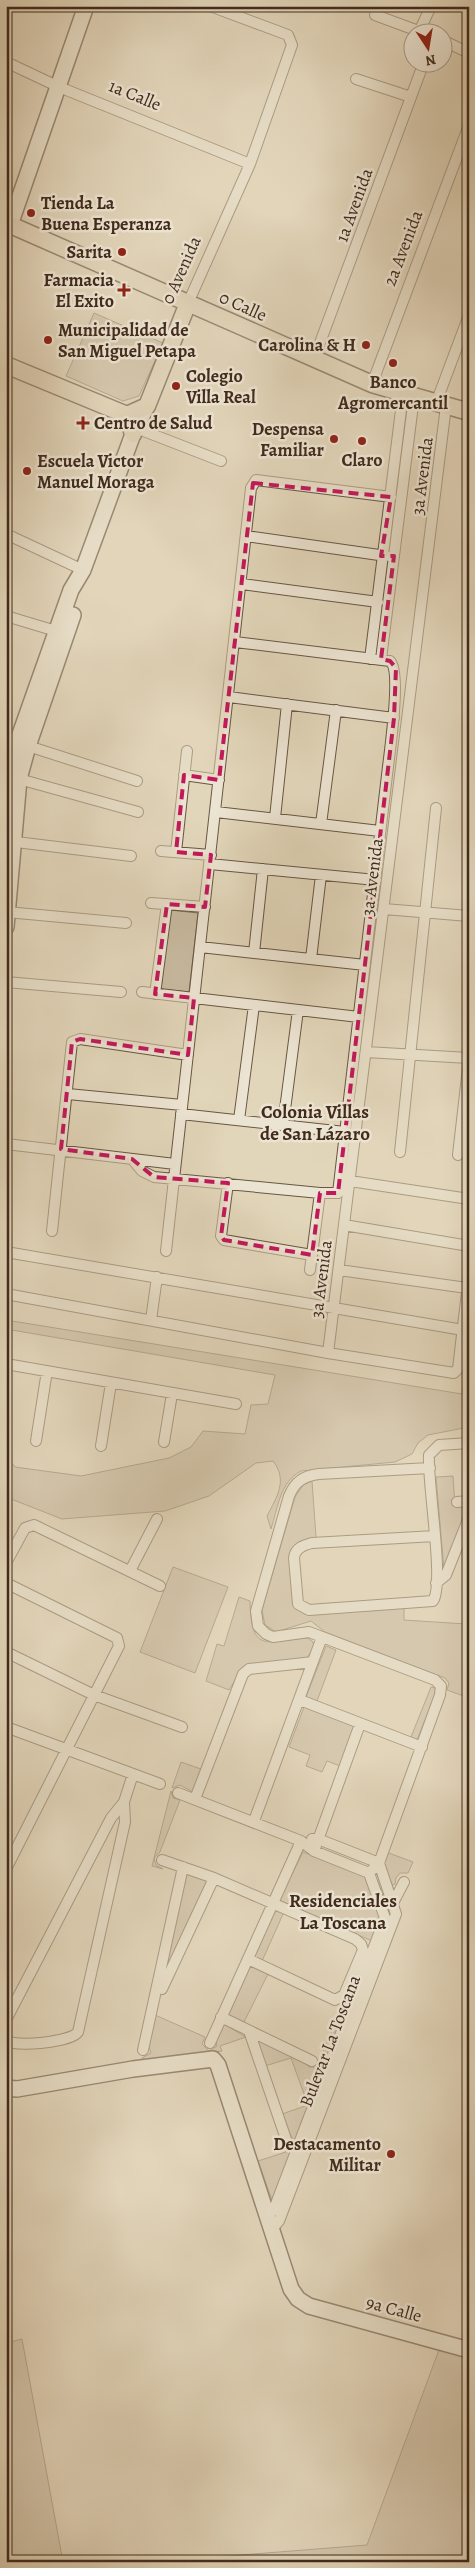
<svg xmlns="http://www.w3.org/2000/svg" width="475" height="2568" font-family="Alegreya,serif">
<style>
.green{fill:#c7b99f;stroke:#84725e}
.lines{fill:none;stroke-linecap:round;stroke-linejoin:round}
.minor-casing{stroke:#695644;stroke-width:12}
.secondary-casing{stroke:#412b1d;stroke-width:18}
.primary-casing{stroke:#412b1d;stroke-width:19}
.minor{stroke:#ece4d2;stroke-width:10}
.secondary{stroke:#ece4d2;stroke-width:15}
.primary{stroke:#e2d6ba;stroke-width:16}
.marked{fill:none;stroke:#c2185b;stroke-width:4;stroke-dasharray:10 6;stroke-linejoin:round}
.poi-dot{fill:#8f2418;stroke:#ece4d2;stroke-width:2}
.labels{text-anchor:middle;stroke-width:5;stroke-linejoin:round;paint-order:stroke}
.street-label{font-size:18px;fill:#412b1d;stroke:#ece4d2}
.poi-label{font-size:18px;font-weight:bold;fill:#412b1d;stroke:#ece4d2;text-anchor:start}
.neighbourhood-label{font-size:19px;font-weight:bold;fill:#412b1d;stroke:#ece4d2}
</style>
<rect width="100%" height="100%" fill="#e2d6ba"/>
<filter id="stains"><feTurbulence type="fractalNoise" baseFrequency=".004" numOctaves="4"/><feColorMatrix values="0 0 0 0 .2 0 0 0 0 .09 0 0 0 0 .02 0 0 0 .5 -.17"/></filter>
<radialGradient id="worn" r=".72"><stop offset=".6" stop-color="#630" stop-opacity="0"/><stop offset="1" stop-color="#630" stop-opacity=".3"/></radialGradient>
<path class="green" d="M94 313 163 343 139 396 123 401 66 376Z
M170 910 198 913 189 992 161 989Z
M6 1320 462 1394 469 1333V1427L428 1435 418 1443 412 1454 395 1462 301 1471C280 1482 278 1507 271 1529L267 1516C277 1497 288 1480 273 1461L256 1463 209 1496 165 1511 62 1519 6 1497V1455L15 1467 81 1476 169 1458 191 1447 203 1431 245 1434 251 1405 268 1404 275 1375 6 1329Z
M453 1476 455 1506H464L466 1510 444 1569 436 1477Z
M312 1481 316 1537 296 1544 290 1554 293 1603 311 1613 404 1608V1620L466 1624 469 1616V1698L447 1690 449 1683 445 1678 325 1632 311 1621 276 1632 265 1625 262 1610 295 1497 303 1485Z
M173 1567 228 1587 195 1673 140 1652Z
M239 1597 250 1601C251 1655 267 1641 308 1638L313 1642 314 1647 307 1658 244 1666 229 1690 206 1681 217 1644 224 1646Z
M326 1646 336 1650 317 1701 306 1697Z
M431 1687 437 1689 417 1740 411 1737Z
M304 1707 355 1726 340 1766 327 1761 322 1772 306 1766 310 1755 289 1747Z
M181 1762 201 1769 193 1792 180 1785 172 1788Z
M171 1791 173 1798 180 1800 160 1852 154 1858 156 1865 163 1869 152 1866Z
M303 1852 364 1875 381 1921 272 2200 258 2161 286 2152 284 2146 290 2145 293 2139 288 2131 282 2114 308 2105 291 2058 265 2066 255 2038 304 2061 309 2067H316L372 1941 279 1900Z
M386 1852 413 1862 408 1873H400L396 1878 395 1884 392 1885 382 1860Z
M183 1867 214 1878 154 2006Z
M275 1908 284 1912 262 1961 252 1957Z
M249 1965 268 1974 244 2022 226 2014Z
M155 2015 205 2037 202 2044 209 2051 217 2046 215 2038 222 2023 246 2037 220 2046 222 2051 142 2062V2058L151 2053 148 2044Z
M22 2339 63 2562H6V2343Z
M440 2347 469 2356V2562H153L367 2545Z"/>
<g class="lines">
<defs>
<path id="minor" d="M375 15 421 32
M419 32 431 6
M442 40 469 53
M6 62 59 87 250 164
M356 79 411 97
M188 303 250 164 292 45 288 35 210 6
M314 359 424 62
M372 384 469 125
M436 403 469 315
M136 428 221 461
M6 534 83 570
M246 536 386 556
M242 584 378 602
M6 616 56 631
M370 659 403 394
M381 659 414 397
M229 697 394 718
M28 746 137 781
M184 775 219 780
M19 779 138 812
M216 812 380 831
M275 818 287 704
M321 824 336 710
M8 841 131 856
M161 851 211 855
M176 852 187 751
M210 864 376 880
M151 903 205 907
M384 909 469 916
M7 912 126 923
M200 947 365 965
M254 953 263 869
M311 959 321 875
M6 982 121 992
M142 992 359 1017
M155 994 167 904
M366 1052 469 1058
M68 1094 182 1105
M181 1114 345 1132
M239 1120 254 1005
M283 1125 298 1010
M6 1144 175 1164
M400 1152 436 808
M458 1155 469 1059
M132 1159 142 1171 154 1177 320 1193H338C354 1054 370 915 387 775 389 756 402 671 390 661L235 642
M350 1181 469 1199
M228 1183 221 1236 224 1240 312 1255
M344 1225 469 1246
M52 1231 72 1042 80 1039 188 1055
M166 1251 251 488 256 480 391 497
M6 1252 463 1330
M310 1270 320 1193
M339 1270 467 1288
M6 1294 328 1353 454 1373 458 1369 469 1275
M151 1320 157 1277
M328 1353 446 406
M6 1364 236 1404
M36 1441 47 1371
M164 1442 172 1394
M101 1446 111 1383
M457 1502 469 1501
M435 1536 312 1543C304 1545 295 1548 294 1558L298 1604 309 1610 433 1601C445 1583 427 1483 429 1455L439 1445 469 1443
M6 1563 25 1528 34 1525 160 1586
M130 1571 157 1519
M6 1583 117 1638 119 1646 6 1869
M436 1583 446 1575 469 1517
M6 1652 94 1695 182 1727
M300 1700 422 1747
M6 1727 160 1784
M178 1793 301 1841 314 1851 369 1873
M195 1799 243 1674 249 1669 313 1662
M254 1821 322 1637
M312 1839H318L379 1863
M314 1851 360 1724
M162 1860 214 1878 355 1939 361 1944 363 1950 344 1995 335 2000 248 1959
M369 1873 379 1863 440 1695 441 1686 435 1680 309 1632 273 1637 266 1634 258 1626 256 1611 289 1496C295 1481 304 1476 319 1474L430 1468
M389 1904 393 1903 404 1882
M162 1989 214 1878
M221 2017 312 2061
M6 2020 111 1818 124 1802 133 1774
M249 2031 286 2139
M6 2040C15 2048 71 2042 78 2032L125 1822 124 1802
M210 2043 301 1841
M143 2050 183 1867
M268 2217 274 2209 385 1918 369 1873
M272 2229 279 2221 396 1914 379 1863"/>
<path id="secondary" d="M10 225 86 6
M6 783 12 757 71 590 83 570 133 434 147 406
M6 927 19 779 28 746 73 615
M6 2088 17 2089 133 2069 213 2059 218 2065 291 2289 298 2299 309 2306 469 2350"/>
<path id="primary" d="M6 223 372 384 469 412
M6 365 127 415 147 406 188 303
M127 415 133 434"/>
</defs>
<use href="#minor" class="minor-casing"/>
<use href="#secondary" class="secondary-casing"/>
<use href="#primary" class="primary-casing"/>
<use href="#minor" class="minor"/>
<use href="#secondary" class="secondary"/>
<use href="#primary" class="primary"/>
</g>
<path d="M0 0H475V2568H0ZM253 483 391 497 381 556H394L381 659 390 661 396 668 394 718 338 1193H320L312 1255 224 1240 221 1236 228 1183 154 1177 132 1159 61 1149 72 1042 80 1039 188 1055 194 998 155 994 167 904 205 907 211 855 176 852 184 775 219 780Z" fill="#e2d6ba" fill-opacity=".55" fill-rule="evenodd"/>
<path class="marked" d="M253 483 391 497 381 556H394L381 659 390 661 396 668 394 718 338 1193H320L312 1255 224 1240 221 1236 228 1183 154 1177 132 1159 61 1149 72 1042 80 1039 188 1055 194 998 155 994 167 904 205 907 211 855 176 852 184 775 219 780Z"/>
<g class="poi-dot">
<circle cx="31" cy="213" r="5"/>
<circle cx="122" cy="252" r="5"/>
<path d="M121.5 282.5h5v5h5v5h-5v5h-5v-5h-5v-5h5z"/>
<circle cx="48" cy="340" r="5"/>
<circle cx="366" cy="345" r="5"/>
<circle cx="393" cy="363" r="5"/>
<circle cx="176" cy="386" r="5"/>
<path d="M80.5 415.5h5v5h5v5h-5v5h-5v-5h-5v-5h5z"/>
<circle cx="334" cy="439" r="5"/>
<circle cx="362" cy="441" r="5"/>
<circle cx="27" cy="471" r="5"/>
<circle cx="391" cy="2154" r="5"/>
</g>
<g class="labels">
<g class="street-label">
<text transform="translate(135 95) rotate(22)" y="6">1a Calle</text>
<text transform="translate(354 205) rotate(-70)" y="6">1a Avenida</text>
<text transform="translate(403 248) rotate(-69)" y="6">2a Avenida</text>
<text transform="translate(181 270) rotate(-66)" y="6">0 Avenida</text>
<text transform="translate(243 306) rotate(24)" y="6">0 Calle</text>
<text transform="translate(422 476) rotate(-83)" y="6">3a Avenida</text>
<text transform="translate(372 877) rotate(-83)" y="6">3a Avenida</text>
<text transform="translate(321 1279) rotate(-83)" y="6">3a Avenida</text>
<text transform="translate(330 2041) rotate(-69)" y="6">Bulevar La Toscana</text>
<text transform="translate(394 2309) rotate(15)" y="6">9a Calle</text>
</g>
<g class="poi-label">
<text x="41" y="209">Tienda La<tspan x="41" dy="21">Buena Esperanza</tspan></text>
<text x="112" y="258" text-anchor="end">Sarita</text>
<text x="114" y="286" text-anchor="end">Farmacia<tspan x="114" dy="21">El Exito</tspan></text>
<text x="58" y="336">Municipalidad de<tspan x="58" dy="21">San Miguel Petapa</tspan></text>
<text x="356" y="351" text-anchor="end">Carolina &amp; H</text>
<text x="186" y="382">Colegio<tspan x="186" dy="21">Villa Real</tspan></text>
<text x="393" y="388" text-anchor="middle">Banco<tspan x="393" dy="21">Agromercantil</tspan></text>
<text x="94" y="429">Centro de Salud</text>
<text x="324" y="435" text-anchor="end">Despensa<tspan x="324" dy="21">Familiar</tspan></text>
<text x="362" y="466" text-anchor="middle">Claro</text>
<text x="37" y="467">Escuela Victor<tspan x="37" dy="21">Manuel Moraga</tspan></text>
<text x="381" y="2150" text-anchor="end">Destacamento<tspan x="381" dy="21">Militar</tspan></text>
</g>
<g class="neighbourhood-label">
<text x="315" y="1118">Colonia Villas<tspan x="315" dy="22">de San Lázaro</tspan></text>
<text x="343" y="1907">Residenciales<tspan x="343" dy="22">La Toscana</tspan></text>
</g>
</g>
<rect width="475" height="2568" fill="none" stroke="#e2d6ba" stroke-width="25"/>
<rect x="8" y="8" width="460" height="2553" fill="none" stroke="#412b1d" stroke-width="2.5"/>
<rect x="12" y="12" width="450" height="2543" fill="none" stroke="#412b1d"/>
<g transform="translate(428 48) rotate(168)"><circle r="24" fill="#ece4d2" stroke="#a89a8a"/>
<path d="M0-4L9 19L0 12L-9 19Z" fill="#8f2418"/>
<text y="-8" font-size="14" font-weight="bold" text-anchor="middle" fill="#412b1d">N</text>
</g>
<rect width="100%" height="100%" filter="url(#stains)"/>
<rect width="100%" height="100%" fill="url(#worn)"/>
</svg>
